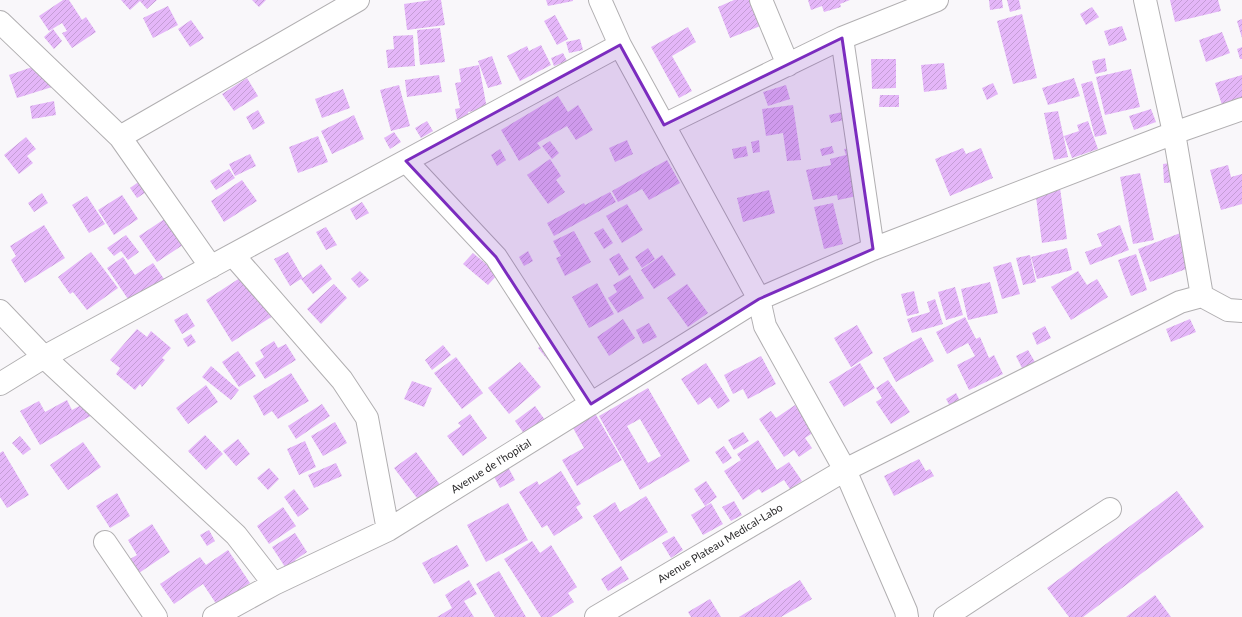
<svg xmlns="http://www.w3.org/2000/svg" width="1242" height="617" font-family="Lato,sans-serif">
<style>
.building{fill:url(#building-hatch);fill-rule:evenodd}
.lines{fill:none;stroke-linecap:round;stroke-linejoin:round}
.minor-casing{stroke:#b1afb1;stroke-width:24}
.minor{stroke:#fff;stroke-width:22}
.marked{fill:#7b2cbf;fill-opacity:0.2;stroke:#7b2cbf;stroke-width:3;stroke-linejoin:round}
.labels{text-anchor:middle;stroke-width:3;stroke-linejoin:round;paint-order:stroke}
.street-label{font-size:11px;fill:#2c2b2c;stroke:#fff}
</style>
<defs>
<pattern id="building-hatch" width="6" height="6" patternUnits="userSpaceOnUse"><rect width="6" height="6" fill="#e4b6f8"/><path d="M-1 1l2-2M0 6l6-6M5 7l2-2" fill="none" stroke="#c49dd5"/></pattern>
</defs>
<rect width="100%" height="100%" fill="#f9f7fa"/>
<path class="building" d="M63 0H69L82 20 86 17 96 32 72 48 62 33 67 31 62 23 49 31 39 16Z
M121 0H157L147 9 140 1 130 10Z
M252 0H266L259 7Z
M431 0H441L445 25 407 30 404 4Z
M546 0H573V1L548 6Z
M734 0H753L763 25 730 38 718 7Z
M808 0H850L840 4 841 7 824 12 822 6 811 10Z
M989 0H1002L1003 8 990 10Z
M1007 0H1019L1021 9 1010 12Z
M1170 0H1218L1221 11 1175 22Z
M168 6 178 25 153 38 143 18Z
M1092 7 1099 17 1086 25 1080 14Z
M1022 14 1037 78 1013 84 997 21Z
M555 15 568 39 557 45 544 21Z
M1242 19V38L1237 21Z
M191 20 204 38 190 47 178 29Z
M1122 26 1127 40 1109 46 1104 31Z
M688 27 696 42 672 56 692 91 679 98 651 47Z
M440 28 445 62 420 65 417 30Z
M53 29 62 41 54 49 44 37Z
M1222 32 1230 53 1206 62 1199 40Z
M413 35 415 66 388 68 386 50 394 49 393 36Z
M580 39 583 50 569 53 566 42Z
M541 45 551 65 520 81 507 56 527 46 529 51Z
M1242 47V59H1240L1237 49Z
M563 53 567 61 554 66 551 58Z
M492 56 502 84 488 88 478 61Z
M1105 58 1107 71 1095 74 1092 61Z
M871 59H896V88L872 89Z
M44 63 52 87 17 98 9 75Z
M944 63 947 89 924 92 921 65Z
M479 65 487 109 468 112 469 117 457 119 455 109 460 108 455 83 461 82 459 69Z
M1131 69 1140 107 1105 115 1096 77Z
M439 75 442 92 407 97 405 80Z
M1242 75V99L1222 105 1215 83Z
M247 78 258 96 234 111 222 94Z
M1074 78 1080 96 1048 105 1042 88Z
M1092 81 1107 134 1095 137 1081 84Z
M993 83 998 94 987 100 982 88Z
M399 85 410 126 391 131 380 90Z
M786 85 790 99 768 106 763 92Z
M343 89 350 108 322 118 315 99Z
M880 95H899V107H879Z
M558 96 568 112 578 105 593 130 576 140 567 126 537 143 541 148 519 161 501 130Z
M54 101 56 115 32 119 30 106Z
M793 105 801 160 787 161 783 133 766 136 762 109Z
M1151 109 1156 122 1134 130 1129 116Z
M258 110 265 123 253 130 246 117Z
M1058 111 1068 157 1054 160 1044 113Z
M842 112 844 120 831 123 829 115Z
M354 115 364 139 332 154 321 131Z
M427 121 433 131 421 138 415 128Z
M1088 121 1098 149 1072 158 1064 136 1079 131 1077 125Z
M394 132 401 142 390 149 384 138Z
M318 136 328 162 298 173 289 147Z
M26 137 36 149 27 156 33 163 19 174 4 155Z
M627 140 633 154 615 162 609 148Z
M759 140 760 152 753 153 751 142Z
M550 141 559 153 552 159 542 146Z
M865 145 862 195 838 200 837 195 813 200 806 170 831 165 830 159 846 155 844 149Z
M746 146 748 156 734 159 732 149Z
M832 146 834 153 822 156 820 149Z
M963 148 966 154 981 148 993 178 950 196 935 159Z
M500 149 506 160 497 166 491 155Z
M250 154 256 166 235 176 229 164Z
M550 159 561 176 556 180 565 192 548 204 527 175Z
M667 160 680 183 649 200 642 189 618 202 612 191Z
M1177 162 1178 182 1164 183 1163 164Z
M1228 165 1231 177 1242 174V204L1221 210 1210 170Z
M229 169 235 178 216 190 210 181Z
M1140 173 1154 240 1133 244 1120 177Z
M147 176 154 187 137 198 130 188Z
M242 180 257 201 224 222 211 201Z
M1060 188 1067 239 1042 243 1036 197 1046 195V190Z
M769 190 775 213 743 222 737 198Z
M610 192 616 202 554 236 547 223 584 203 585 205Z
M42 193 48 203 34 212 28 203Z
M122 195 138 219 114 235 98 210Z
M87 196 105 224 89 233 72 205Z
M362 202 369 213 356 220 350 209Z
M833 203 843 244 824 249 814 207Z
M627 204 643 230 622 243 606 216Z
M172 214 189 241 157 262 139 236Z
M44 225 65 258 25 283 11 260 16 256 10 246Z
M1120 225 1129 250 1090 265 1085 252 1102 246 1097 234Z
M326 227 337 245 326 250 316 232Z
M603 228 613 243 604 249 594 233Z
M1191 229 1203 263 1150 282 1138 249Z
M574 231 591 262 565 276 556 258 561 256 553 241Z
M126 235 139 252 128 260 121 251 114 256 107 248Z
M648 248 655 259 642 268 635 257Z
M1067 248 1072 270 1037 279 1031 257Z
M528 251 533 261 524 266 519 257Z
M91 252 118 288 87 310 73 292 70 294 58 277Z
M288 252 303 278 321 264 332 279 313 294 301 279 290 286 274 259Z
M473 253 498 274 488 285 463 264Z
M619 253 629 269 619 276 609 259Z
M1136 254 1147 290 1131 296 1118 260Z
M662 255 676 275 654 289 641 270Z
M1030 255 1036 282 1023 285 1016 258Z
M123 257 135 275 153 263 164 279 130 302 107 268Z
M1011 262 1020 294 1002 299 993 267Z
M360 271 369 280 359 288 351 279Z
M1078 271 1087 285 1097 279 1108 297 1071 320 1051 287Z
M630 275 644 298 618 313 608 298 617 292 613 285Z
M243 276 276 314 232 342 206 300Z
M990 282 998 313 968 320 961 289Z
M597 283 614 314 589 328 572 297Z
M334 284 347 298 321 324 307 309Z
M687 284 708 313 688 327 667 298Z
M955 287 963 315 946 320 938 292Z
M914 291 919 313 907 316 901 294Z
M935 299 943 324 912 333 907 319 930 312 927 302Z
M187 313 195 326 182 334 174 320Z
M965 317 976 339 980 337 989 358 994 355 1003 374 969 390 957 365 975 356 968 343 947 354 936 332Z
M623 319 635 338 609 356 597 337Z
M1190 319 1196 332 1171 342 1166 329Z
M649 323 657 337 643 344 636 330Z
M857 325 873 353 851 367 834 338Z
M1045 326 1051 338 1037 345 1032 333Z
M137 329 147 337 151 331 171 348 162 358 165 360 142 387 140 384 135 390 116 374 120 368 110 360Z
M191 334 196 342 188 347 183 339Z
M921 337 934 361 896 382 883 358Z
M274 341 278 348 286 344 296 360 265 379 255 363 264 357 260 350Z
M545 341 556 353 548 360 538 348Z
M443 345 451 355 432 370 425 360Z
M1028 350 1035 362 1022 368 1016 356Z
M238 351 256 376 239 387 222 362Z
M761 356 776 384 748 399 743 389 733 394 724 375Z
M456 357 483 393 462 409 434 373Z
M520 362 541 387 509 414 488 388Z
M706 363 730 401 718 409 710 397 698 405 681 379Z
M860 363 875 388 844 407 829 382Z
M211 366 239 390 231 400 202 377Z
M291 373 309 401 278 419 272 411 264 416 253 396Z
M888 380 910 412 891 424 876 402 882 398 876 388Z
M412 381 432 388 424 407 404 399Z
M206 385 218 402 188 424 176 408Z
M648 388 690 461 640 490 599 416ZM640 419 661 456 648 463 627 426Z
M956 393 961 403 951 408 946 399Z
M67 400 72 410 87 402 94 414 40 445 20 411 39 401 45 412Z
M322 404 330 416 296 439 288 426Z
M795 405 814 432 805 438 812 448 799 457 794 450 784 457 759 419 771 411 776 418Z
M535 406 545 420 525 435 515 421Z
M595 413 622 460 577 486 562 460 584 448 572 426Z
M470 414 487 438 463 456 447 436 461 426 458 423Z
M335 422 347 443 323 456 311 436Z
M743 432 749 441 734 450 728 440Z
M205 435 223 454 206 470 188 451Z
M20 436 31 449 23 455 12 443Z
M238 439 250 454 236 466 223 451Z
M758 440 777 470 789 462 802 481 790 489 784 480 762 493 759 489 743 500 724 471 741 460 737 454Z
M305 441 316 467 299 475 287 449Z
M83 442 101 467 68 490 50 465Z
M724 446 732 458 723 464 715 452Z
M3 451 29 495 7 508 0 497V453Z
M416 452 441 486 420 502 394 468Z
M919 459 926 471 930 469 934 476 894 496 884 476Z
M336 463 342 476 314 488 308 475Z
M507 465 515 480 500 488 492 473Z
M269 468 279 479 268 490 257 478Z
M561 471 581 504 576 507 583 518 554 536 547 525 542 528 519 492 537 481 539 485Z
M706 481 717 497 705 506 694 489Z
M294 489 309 509 298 517 284 497Z
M1177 491 1204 527 1083 617H1069L1047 588Z
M117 493 130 516 110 528 96 506Z
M646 496 668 532 621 561 593 516 615 502 620 512Z
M734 501 742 515 731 521 722 507Z
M508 503 528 540 486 562 467 525Z
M711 503 723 524 703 535 691 515Z
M283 507 296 526 269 544 257 526Z
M152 524 170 552 139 573 130 559 137 555 128 540Z
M209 530 215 541 207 546 200 535Z
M295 533 307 552 295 560 298 563 287 570 272 547Z
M674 536 683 550 671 558 662 543Z
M532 541 540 553 551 545 577 587 568 593 574 602 551 617H541L504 559Z
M457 545 469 566 434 584 422 563Z
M228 550 250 583 217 605 203 584 174 604 160 584 200 557 206 565Z
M621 566 629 579 608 591 601 579Z
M499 571 526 617H495L476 584Z
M469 580 477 594 464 601 474 617H437L452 608 445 595Z
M800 580 812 599 781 617H739Z
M1155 595 1171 617H1126Z
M710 599 721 617H691L688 612Z"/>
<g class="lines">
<defs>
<path id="minor" d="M600 0 620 45 759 299 765 326 845 470 906 611 907 617
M761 0 788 65
M1145 0 1174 133 1202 296
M0 22 120 137 211 267
M842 38 873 249
M664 125 842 38 937 0
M120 137 358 0
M406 161 496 257 591 404
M233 255 342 380 367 418 388 530
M0 311 44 357 236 535 274 584
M0 384 44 357 620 45
M105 542 156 617
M214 617 274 584 388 530 759 299 873 249 1174 133 1242 109
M596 617 845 470 1180 302 1202 296 1228 310 1242 311
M945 617 1110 509"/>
</defs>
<use href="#minor" class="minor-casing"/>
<use href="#minor" class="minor"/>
</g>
<path class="marked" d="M842 38 873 249 759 299 591 404 496 257 406 161 620 45 664 125Z"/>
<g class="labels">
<g class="street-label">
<text transform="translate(491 466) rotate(-32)" y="4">Avenue de l'hopital</text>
<text transform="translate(720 543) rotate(-31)" y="4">Avenue Plateau Medical-Labo</text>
</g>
</g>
</svg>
